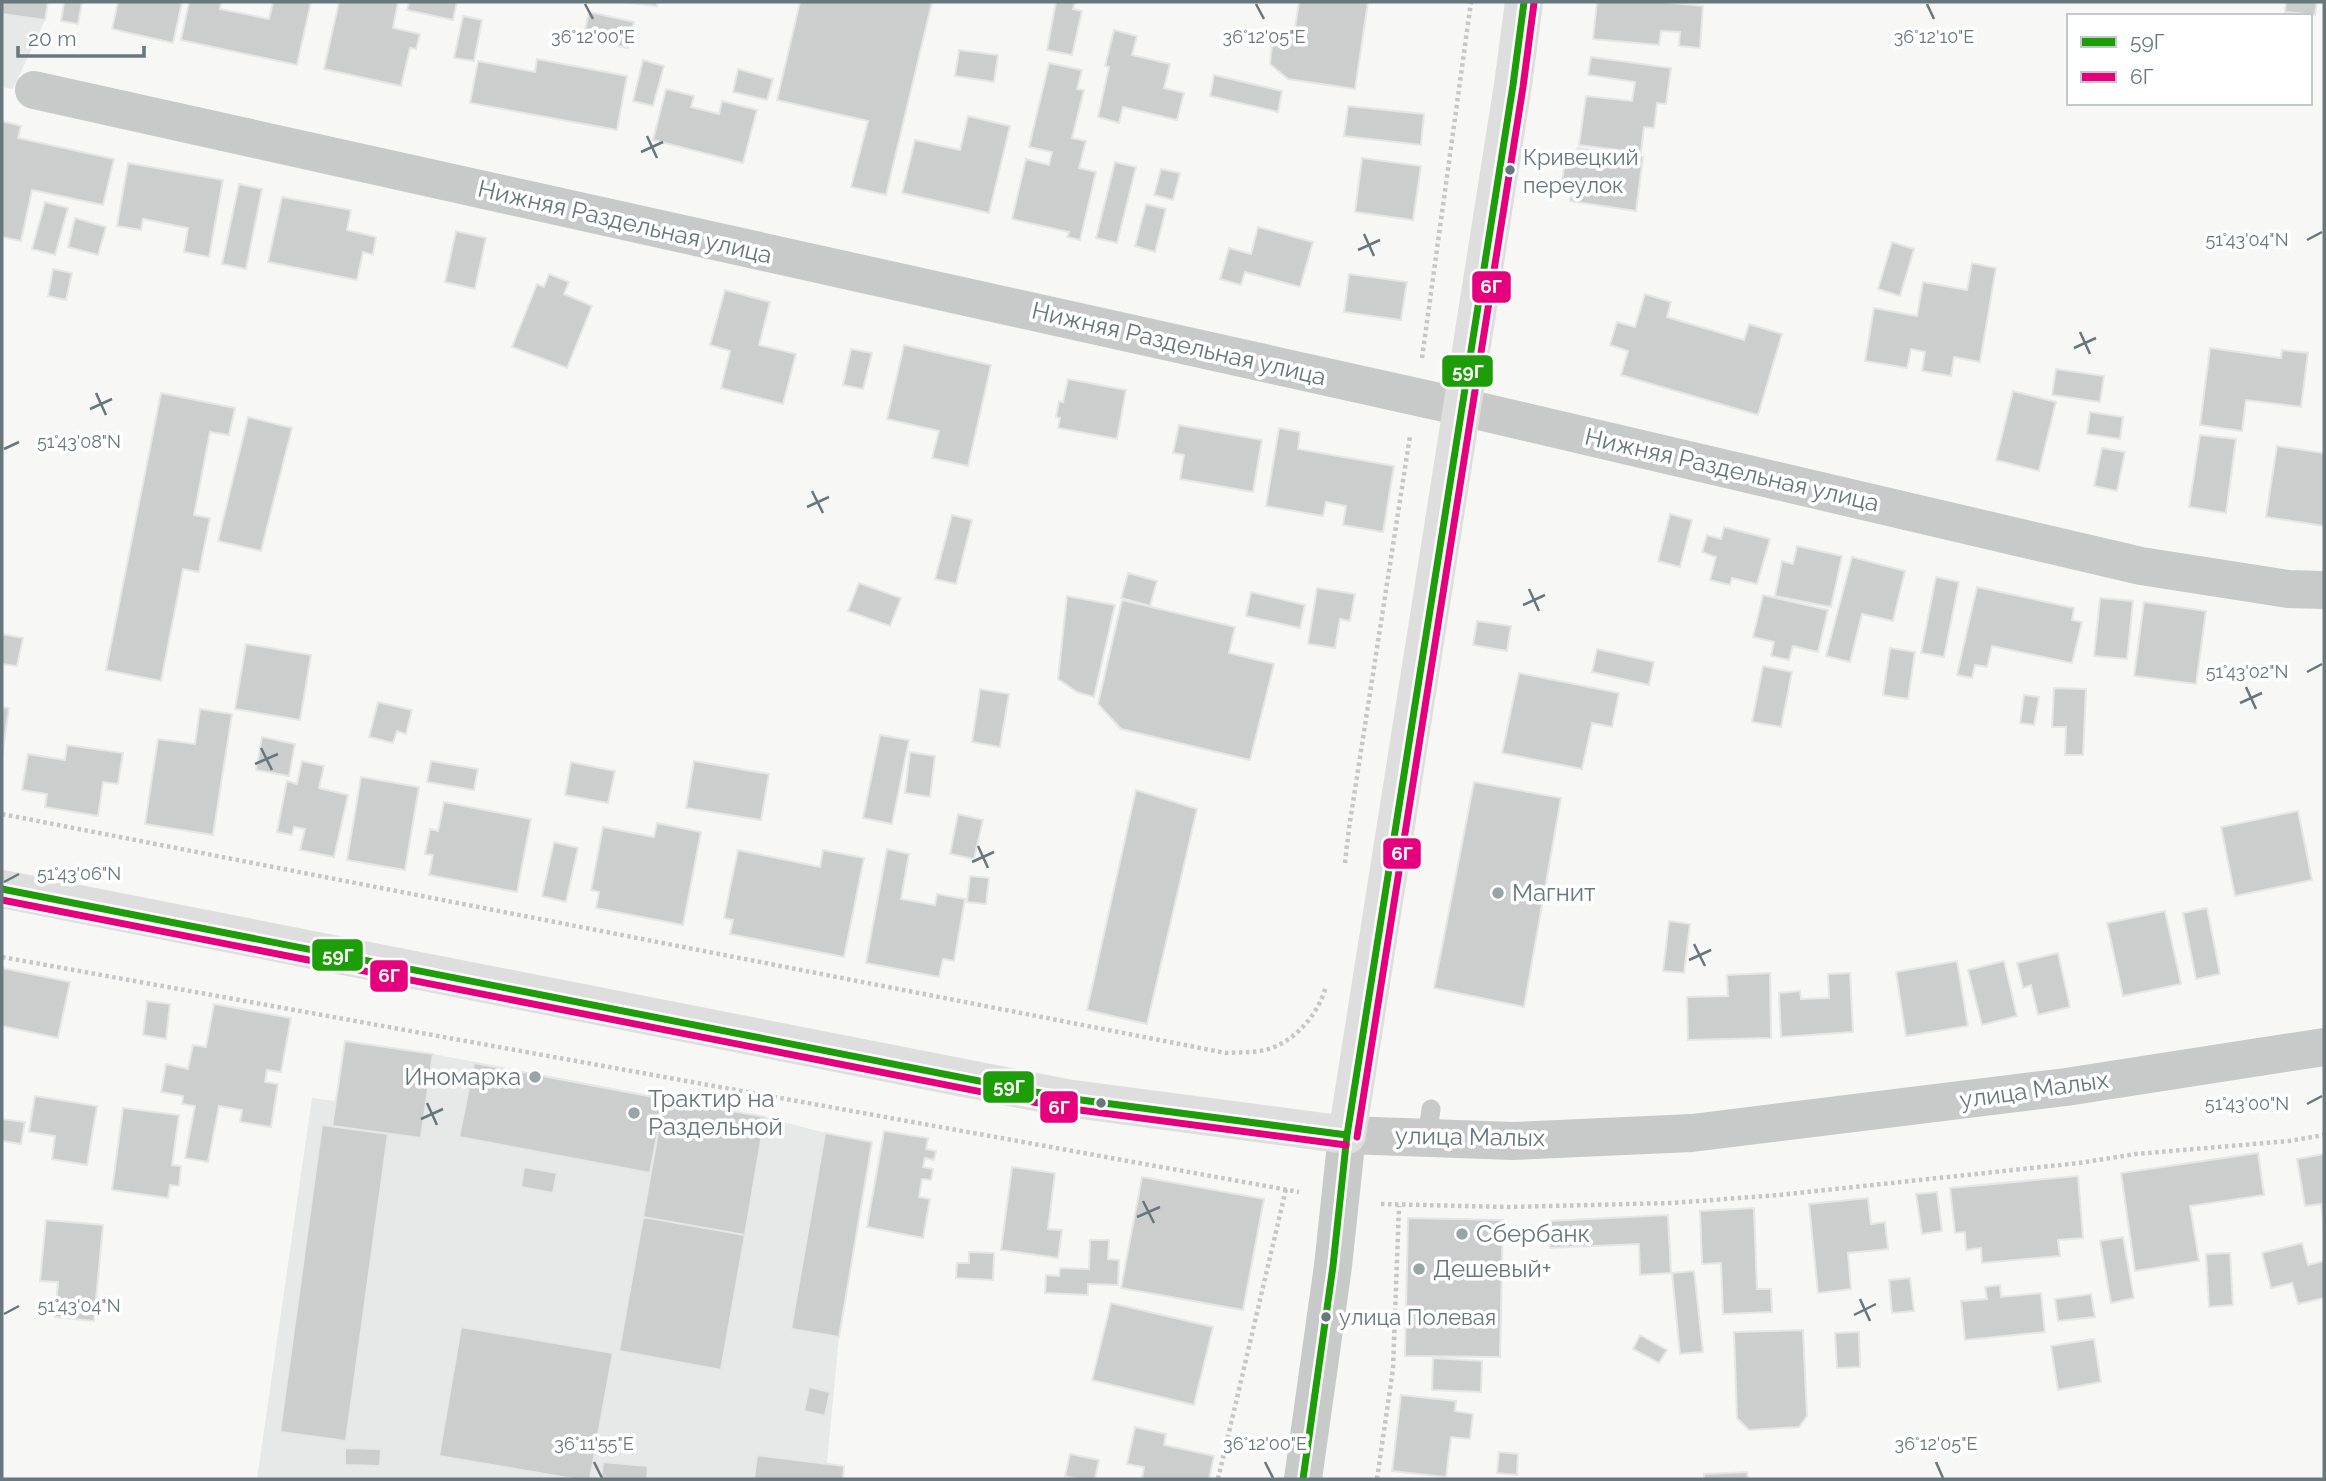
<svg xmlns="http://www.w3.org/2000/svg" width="2326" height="1481" font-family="Raleway,sans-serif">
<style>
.built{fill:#e7e8e8}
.building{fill:#cccece;stroke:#e6e6e6;stroke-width:2}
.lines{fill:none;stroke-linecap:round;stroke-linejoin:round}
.path{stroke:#c6c7c8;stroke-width:4.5;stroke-dasharray:3.5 3.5;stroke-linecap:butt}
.service{stroke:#c8caca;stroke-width:19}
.minor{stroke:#c8caca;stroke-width:38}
.tertiary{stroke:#c8caca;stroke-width:38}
.primary{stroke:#dedede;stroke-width:38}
.bus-1-casing{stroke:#fff;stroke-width:12}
.bus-2-casing{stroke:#fff;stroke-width:12}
.bus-1{stroke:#1d9d08;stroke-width:7}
.bus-2{stroke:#e5007d;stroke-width:7}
.ticks{fill:none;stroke:#66777d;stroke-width:2.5}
.bus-dot{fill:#66777d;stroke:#fff;stroke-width:2.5}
.poi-dot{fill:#99a4a7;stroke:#fff;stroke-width:2.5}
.labels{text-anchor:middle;stroke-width:7;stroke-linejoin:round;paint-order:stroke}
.bus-label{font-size:22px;fill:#66777d;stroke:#fff;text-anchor:start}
.street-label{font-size:24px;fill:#66777d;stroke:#fff}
.poi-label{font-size:24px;fill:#66777d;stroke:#fff;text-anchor:start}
.ticks-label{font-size:18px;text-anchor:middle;fill:#66777d;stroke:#fff;stroke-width:7;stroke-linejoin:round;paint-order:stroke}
.line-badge{stroke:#fff;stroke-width:2.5}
.badge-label{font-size:19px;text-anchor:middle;font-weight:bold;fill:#fff}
</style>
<rect width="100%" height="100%" fill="#f7f7f6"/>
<path class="built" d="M2 2H48L45 20 13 89 2 87Z
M345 1041 433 1054 765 1117 825 1133 872 1142 839 1337 827 1463 844 1466 843 1479H257L312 1098 336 1101Z"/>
<path class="building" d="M2 2H48L45 20 2 14Z
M64 2H82L78 24 61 21Z
M118 2H182L173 43 112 29Z
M189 2H221L220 9 269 19 273 2H311L297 65 181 40Z
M339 2H398L393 28 420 34 416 49 410 48 401 86 324 69Z
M409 2H457L453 20 407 10Z
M624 2H657V6Z
M800 2H932L886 195 851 187 868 121 777 100Z
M1056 2H1075L1073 9 1082 11 1072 55 1047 50Z
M1299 2H1368L1355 89 1288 79 1270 64 1273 35 1295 27Z
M1597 2H1664L1703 6 1700 48 1679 46 1680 32 1661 31 1659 45 1593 39Z
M2286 2H2317L2315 15 2285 12Z
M589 12 634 22 628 48 583 38Z
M463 16 482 20 474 61 454 58Z
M1114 30 1137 36 1132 55 1170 64 1164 88 1184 93 1177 120 1123 107 1119 123 1098 117 1109 67 1105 66Z
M959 50 998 55 994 82 955 76Z
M1591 57 1671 68 1666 104 1657 103 1654 128 1644 127 1641 153 1579 145 1586 96 1632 101 1635 82 1588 75Z
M537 59 627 76 617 130 470 103 478 61 535 72Z
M643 60 664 66 653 106 633 101Z
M1049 63 1082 70 1077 89 1084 90 1072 138 1086 141 1079 168 1096 172 1080 240 1067 237 1069 232 1012 219 1026 159 1049 165 1052 152 1029 147Z
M738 69 773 79 767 100 733 92Z
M1214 75 1282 91 1278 112 1210 96Z
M666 89 694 96 691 107 719 114 722 101 757 110 743 163 653 140Z
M1348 106 1424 114 1421 145 1344 136Z
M968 116 1010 126 989 213 902 193 915 140 960 150Z
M2 121 21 126 18 138 114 159 103 205 32 190 21 241 2 237Z
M1578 148 1643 157 1636 211 1570 201 1572 184 1562 182 1565 161 1575 162Z
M1362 158 1421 166 1413 220 1355 212Z
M1115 162 1136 167 1117 243 1096 238Z
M128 163 223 180 209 257 184 252 188 228 143 219 141 230 117 226Z
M1161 169 1180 173 1173 200 1154 195Z
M239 184 262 189 246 269 222 264Z
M282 197 351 210 347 230 376 237 373 255 363 252 357 280 268 262Z
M45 202 68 208 55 255 32 249Z
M1146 204 1166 209 1155 252 1135 246Z
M75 218 106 227 98 255 68 247Z
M1258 227 1313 242 1300 287 1245 272 1241 285 1220 279 1229 248 1251 254Z
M456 231 486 238 475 289 445 282Z
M1892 242 1914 249 1900 296 1878 289Z
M1972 263 1996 268 1980 362 1954 357 1951 376 1922 371 1925 352 1911 349 1907 368 1865 361 1874 308 1917 316 1923 282 1967 290Z
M53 269 72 273 66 300 48 296Z
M549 274 569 282 564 294 592 306 567 368 512 347 537 284 544 287Z
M1349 274 1407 282 1401 320 1344 312Z
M725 290 770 302 759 345 796 354 783 404 721 388 730 351 710 345Z
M1645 294 1671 302 1667 317 1744 340 1749 324 1782 334 1758 415 1621 375 1628 351 1610 345 1617 322 1635 327Z
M904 345 991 365 968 466 932 458 939 431 887 419Z
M2210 348 2281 358 2282 350 2308 353 2301 407 2246 400 2242 431 2200 425Z
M851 349 872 353 863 389 843 385Z
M2056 369 2104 376 2100 402 2052 395Z
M1068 379 1126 390 1117 439 1058 428 1060 418 1056 417 1059 401 1063 402Z
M2013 391 2056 402 2039 471 1996 460Z
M161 393 235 408 229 435 210 432 194 515 210 518 199 572 183 569 161 681 106 670Z
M2090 412 2123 417 2120 439 2087 434Z
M248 417 292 428 261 551 218 541Z
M1179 425 1262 440 1253 492 1180 479 1184 455 1173 453Z
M1279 428 1300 432 1298 449 1394 466 1383 532 1343 525 1346 506 1326 502 1323 516 1266 506Z
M2200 435 2236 439 2226 513 2189 507Z
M2277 446 2324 453V526L2266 517Z
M2102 448 2125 452 2117 491 2094 486Z
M1670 514 1692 520 1680 567 1658 561Z
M952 515 972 520 956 584 935 579Z
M1724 527 1770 539 1757 584 1732 578 1730 585 1710 580 1716 557 1702 552 1707 535 1721 539Z
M1797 546 1842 556 1831 607 1775 596 1782 561 1793 564Z
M1852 557 1905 571 1893 621 1862 614 1850 662 1826 656Z
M1128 573 1157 581 1150 606 1121 598Z
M1936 577 1959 582 1944 657 1921 653Z
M859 583 901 598 890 626 848 611Z
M1977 587 2074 608 2072 620 2082 622 2072 663 1992 646 1987 667 1975 665 1972 678 1957 675Z
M1317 588 1355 594 1350 621 1340 619 1335 648 1308 644Z
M1251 592 1305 605 1300 628 1246 616Z
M1763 595 1828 610 1818 652 1793 646 1789 660 1771 656 1774 642 1753 637Z
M1067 596 1115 605 1094 697 1077 692 1058 679Z
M2100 598 2133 601 2127 659 2094 656Z
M1122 600 1235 627 1229 653 1274 664 1250 760 1121 729 1098 704Z
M2144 602 2206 611 2196 684 2134 676Z
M1477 621 1511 626 1507 651 1473 645Z
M2 634 23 638 17 666 2 664Z
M246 644 311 655 300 720 235 709Z
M1890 648 1915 652 1908 699 1883 695Z
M1597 649 1654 662 1649 685 1592 672Z
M1763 666 1792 672 1781 727 1752 722Z
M1519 673 1619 693 1612 727 1592 723 1582 769 1502 753Z
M2054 688 2086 689 2083 755H2065L2066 727H2052Z
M980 689 1009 694 1000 747 972 742Z
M2024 695 2039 697 2034 725 2020 723Z
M378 702 412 710 406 734 397 731 393 743 369 737Z
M2 707 9 708 2 757Z
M200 709 232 714 213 835 145 824 158 739 195 744Z
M880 735 909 740 892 824 863 818Z
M262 737 295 744 289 776 256 770Z
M67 745 123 753 118 784 103 782 98 816 45 807 47 794 22 790 28 754 65 760Z
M910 752 935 756 930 797 905 793Z
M302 761 324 766 319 788 348 795 334 857 300 850 305 829 294 827 292 835 277 832 287 781 297 784Z
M431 761 478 769 474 790 427 782Z
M694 761 769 774 761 820 686 808Z
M571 762 615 771 608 803 565 795Z
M361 777 419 787 405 870 347 860Z
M1474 782 1561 798 1524 1007 1434 988Z
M1136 790 1197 809 1147 1024 1087 1010Z
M444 802 531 819 517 892 429 875 433 855 425 854 430 829 438 831Z
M2298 811 2312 880 2235 896 2221 827Z
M958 814 983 820 974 859 950 854Z
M657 823 701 832 683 925 596 908 599 892 591 890 603 827 654 837Z
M554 842 578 848 566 902 542 896Z
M887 849 909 854 901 899 935 905 937 894 965 899 954 961 943 959 939 977 866 963Z
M738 850 820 867 823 850 864 858 844 957 730 934 733 920 724 918Z
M970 876 989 878 986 904 967 902Z
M2207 908 2220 974 2196 979 2183 913Z
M2165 911 2181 984 2123 996 2107 923Z
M1669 921 1690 924 1684 973 1663 971Z
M2058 953 2070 1007 2038 1015 2031 985 2023 988 2017 963Z
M1957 961 1968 1026 1906 1036 1896 972Z
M2004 961 2017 1016 1982 1025 1968 970Z
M2 968 70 982 58 1038 2 1026Z
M1770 973 1771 1038 1688 1040 1687 997 1728 996 1727 975Z
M1850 973 1853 1032 1781 1037 1779 993 1800 991 1801 999 1829 998 1828 974Z
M147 1001 170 1004 166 1039 143 1035Z
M214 1004 291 1018 281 1072 267 1070 265 1082 278 1084 271 1127 240 1122 242 1110 219 1106 208 1162 185 1158 195 1106 182 1104 183 1096 161 1092 166 1064 188 1069 193 1045 206 1047Z
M345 1041 433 1054 421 1138 332 1126Z
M474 1063 664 1099 650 1173 459 1137Z
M35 1096 97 1106 87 1165 52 1159 55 1136 29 1132Z
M664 1099 765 1117 745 1235 643 1217Z
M123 1108 179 1115 172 1165 181 1166 179 1186 170 1185 168 1198 112 1190Z
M2 1119 25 1122 21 1144 2 1141Z
M322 1125 388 1134 346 1441 280 1432Z
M884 1131 928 1138 926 1149 936 1151 934 1160 925 1158 923 1167 933 1169 931 1180 922 1179 919 1197 930 1199 923 1238 867 1227Z
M825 1133 872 1142 839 1337 791 1329Z
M2258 1153 2264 1195 2190 1206 2199 1261 2135 1271 2121 1173Z
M2324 1154V1225L2321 1204 2305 1206 2297 1159Z
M524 1167 557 1173 553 1193 521 1187Z
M1012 1167 1055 1173 1048 1229 1062 1230 1058 1258 1001 1250Z
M2078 1176 2083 1238 2058 1240 2060 1256 1982 1263 1981 1248 1966 1250 1965 1232 1955 1233 1950 1188Z
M1142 1177 1264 1199 1243 1310 1121 1288Z
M1937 1192 1942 1231 1922 1234 1916 1194Z
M1868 1198 1871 1224 1885 1222 1888 1249 1848 1253 1851 1289 1818 1293 1809 1204Z
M1754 1208 1757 1289H1771L1772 1312 1723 1314 1721 1263 1702 1264 1700 1211Z
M1668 1215 1671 1273 1640 1275 1639 1244 1550 1248 1549 1221Z
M643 1217 745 1235 721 1370 619 1351Z
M1408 1218 1503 1220 1500 1357 1405 1356Z
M46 1220 103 1225 94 1321 55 1317 58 1282 40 1281Z
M2123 1237 2134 1298 2111 1303 2100 1241Z
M1090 1240H1109L1108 1259 1119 1260 1118 1285 1088 1284V1295L1045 1293 1046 1275 1059 1276 1060 1268 1089 1269Z
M2302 1243 2308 1265 2324 1261V1298L2298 1304 2292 1283 2271 1288 2262 1253Z
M969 1252 994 1253 993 1280 956 1278 957 1263H969Z
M2230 1253 2233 1305 2209 1307 2206 1254Z
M1694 1271 1703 1352 1680 1354 1672 1273Z
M1910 1278 1914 1311 1892 1313 1889 1280Z
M2000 1285 2001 1297 2041 1293 2045 1332 1965 1340 1961 1301 1987 1299 1985 1287Z
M2091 1294 2095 1317 2058 1321 2055 1299Z
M1111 1303 1213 1327 1194 1405 1092 1380Z
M461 1327 613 1353 590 1479H574L439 1456Z
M1803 1330 1807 1416 1799 1427 1749 1430 1737 1418 1734 1332Z
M1859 1332 1860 1367 1837 1368 1835 1333Z
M1640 1335 1667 1350 1659 1363 1633 1349Z
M2094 1339 2101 1382 2058 1390 2051 1346Z
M1433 1358 1482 1361 1481 1392 1432 1390Z
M809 1387 830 1392 825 1416 804 1411Z
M1401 1395 1456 1401 1455 1411 1473 1414 1470 1439 1451 1437 1446 1477 1392 1471Z
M1135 1427 1166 1434 1164 1445 1214 1456 1209 1479H1142L1144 1467 1127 1464Z
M345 1448 381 1449 380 1466 345 1465Z
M1499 1452 1518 1454 1517 1475 1497 1473Z
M1070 1454 1099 1460 1095 1479H1078L1065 1476Z
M757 1455 844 1466 843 1479H754Z
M603 1462 648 1466 647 1479H601Z
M1747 1472 1748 1479H1704V1474Z"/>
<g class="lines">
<path class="path" d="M1422 358 1471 2
M2 814 1226 1053C1239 1052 1253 1053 1265 1050 1294 1043 1319 1014 1326 986
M1345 863 1349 828 1410 436
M2 957 1299 1192
M1381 1204 1507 1207 1672 1203 1779 1195 2079 1163 2136 1154 2289 1141 2324 1135
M1218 1479 1286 1189
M1377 1479 1393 1369 1399 1206"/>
<path class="service" d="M1427 1138 1431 1109"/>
<path class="minor" d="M34 90 1462 407 2141 566 2288 589 2324 590"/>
<path class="tertiary" d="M1303 1479 1333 1266 1347 1135 1513 1141 1692 1133 2066 1087 2324 1047"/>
<path class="primary" d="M2 889 1066 1098 1347 1135 1513 85 1524 2"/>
<defs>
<path id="bus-1" d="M2 889 1066 1098 1347 1135
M1303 1479 1333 1266 1347 1135 1513 85 1524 2"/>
<path id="bus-2" d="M2 900 1064 1108 1346 1145
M1357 1137 1523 87 1534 3"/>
</defs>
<use href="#bus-1" class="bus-1-casing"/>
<use href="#bus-2" class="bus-2-casing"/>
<use href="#bus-1" class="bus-1"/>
<use href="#bus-2" class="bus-2"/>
</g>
<path class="ticks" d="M585 4 593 19M1256 4 1264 19M1927 4 1934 19M647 136 657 158M641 152 663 142M1364 234 1374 256M2307 240 2322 232M1358 250 1380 240M2080 332 2090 354M2074 348 2096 338M96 393 106 415M90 409 112 399M4 449 19 442M812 491 823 513M807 507 829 497M1529 589 1539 611M1523 605 1545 595M2307 672 2322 664M2246 687 2256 709M2240 703 2262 693M261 748 272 770M255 764 278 754M978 846 988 868M972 862 994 852M4 882 19 874M1694 944 1705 966M1689 960 1711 950M427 1103 437 1125M2307 1104 2322 1096M421 1119 443 1109M1143 1201 1154 1223M1137 1217 1160 1207M1860 1299 1870 1321M4 1314 19 1306M1854 1315 1876 1304M594 1462 602 1478M1265 1462 1273 1478M1936 1462 1943 1478"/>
<g class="bus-dot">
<circle cx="1510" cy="170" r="6"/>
<circle cx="1101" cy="1103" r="6"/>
<circle cx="1326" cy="1317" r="6"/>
</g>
<g class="poi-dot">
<circle cx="1498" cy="893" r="7"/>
<circle cx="535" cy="1077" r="7"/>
<circle cx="634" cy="1113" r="7"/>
<circle cx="1462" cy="1234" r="7"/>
<circle cx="1419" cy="1269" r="7"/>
</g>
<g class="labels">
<g class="bus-label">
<text x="1523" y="165">Кривецкий<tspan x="1523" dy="28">переулок</tspan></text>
<text x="1339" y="1325">улица Полевая</text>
</g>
<g class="street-label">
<text transform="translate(625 222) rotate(13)" y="8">Нижняя Раздельная улица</text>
<text transform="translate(1179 344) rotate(13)" y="8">Нижняя Раздельная улица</text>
<text transform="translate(1732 470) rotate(13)" y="8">Нижняя Раздельная улица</text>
<text transform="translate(2034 1090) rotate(-8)" y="8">улица Малых</text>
<text transform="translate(1470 1137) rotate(1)" y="8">улица Малых</text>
</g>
<g class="poi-label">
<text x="1512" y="901">Магнит</text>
<text x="521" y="1085" text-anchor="end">Иномарка</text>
<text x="648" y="1107">Трактир на<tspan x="648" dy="28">Раздельной</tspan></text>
<text x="1476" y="1242">Сбербанк</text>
<text x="1433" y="1277">Дешевый+</text>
</g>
</g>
<g class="ticks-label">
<text x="593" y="43">36°12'00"E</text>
<text x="1264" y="43">36°12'05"E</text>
<text x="1934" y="43">36°12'10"E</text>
<text x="2247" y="246">51°43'04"N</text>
<text x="79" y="448">51°43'08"N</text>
<text x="2247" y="678">51°43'02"N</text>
<text x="79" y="880">51°43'06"N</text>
<text x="2247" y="1110">51°43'00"N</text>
<text x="79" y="1312">51°43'04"N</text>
<text x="594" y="1450">36°11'55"E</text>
<text x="1265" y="1450">36°12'00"E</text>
<text x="1936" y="1450">36°12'05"E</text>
</g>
<g class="line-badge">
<rect x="1471" y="270" width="41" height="34" rx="7" fill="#e5007d"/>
<rect x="1441" y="354" width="53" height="34" rx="7" fill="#1d9d08"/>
<rect x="1382" y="837" width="40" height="33" rx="7" fill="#e5007d"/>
<rect x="311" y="938" width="53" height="34" rx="7" fill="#1d9d08"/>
<rect x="369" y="959" width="40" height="34" rx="7" fill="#e5007d"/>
<rect x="982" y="1070" width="53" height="34" rx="7" fill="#1d9d08"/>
<rect x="1039" y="1090" width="40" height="34" rx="7" fill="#e5007d"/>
</g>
<g class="badge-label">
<text x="1491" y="293">6Г</text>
<text x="1468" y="378">59Г</text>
<text x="1402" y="860">6Г</text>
<text x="338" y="962">59Г</text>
<text x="389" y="982">6Г</text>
<text x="1009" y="1093">59Г</text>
<text x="1059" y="1114">6Г</text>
</g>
<rect width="2326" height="1481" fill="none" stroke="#66777d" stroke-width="7"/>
<rect x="2067" y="14" width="245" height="91" fill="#ffffff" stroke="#c2c9cb" stroke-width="2"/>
<rect x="2081" y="37" width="35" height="10" fill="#1d9d08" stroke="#c2c9cb" stroke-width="2"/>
<text x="2130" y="49" font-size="21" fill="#66777d">59Г</text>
<rect x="2081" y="72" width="35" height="10" fill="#e5007d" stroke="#c2c9cb" stroke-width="2"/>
<text x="2130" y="84" font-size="21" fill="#66777d">6Г</text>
<path d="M18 46v10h126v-10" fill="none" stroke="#66777d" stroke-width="3.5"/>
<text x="28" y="46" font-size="21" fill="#66777d" stroke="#ffffff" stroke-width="5" paint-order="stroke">20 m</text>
</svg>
